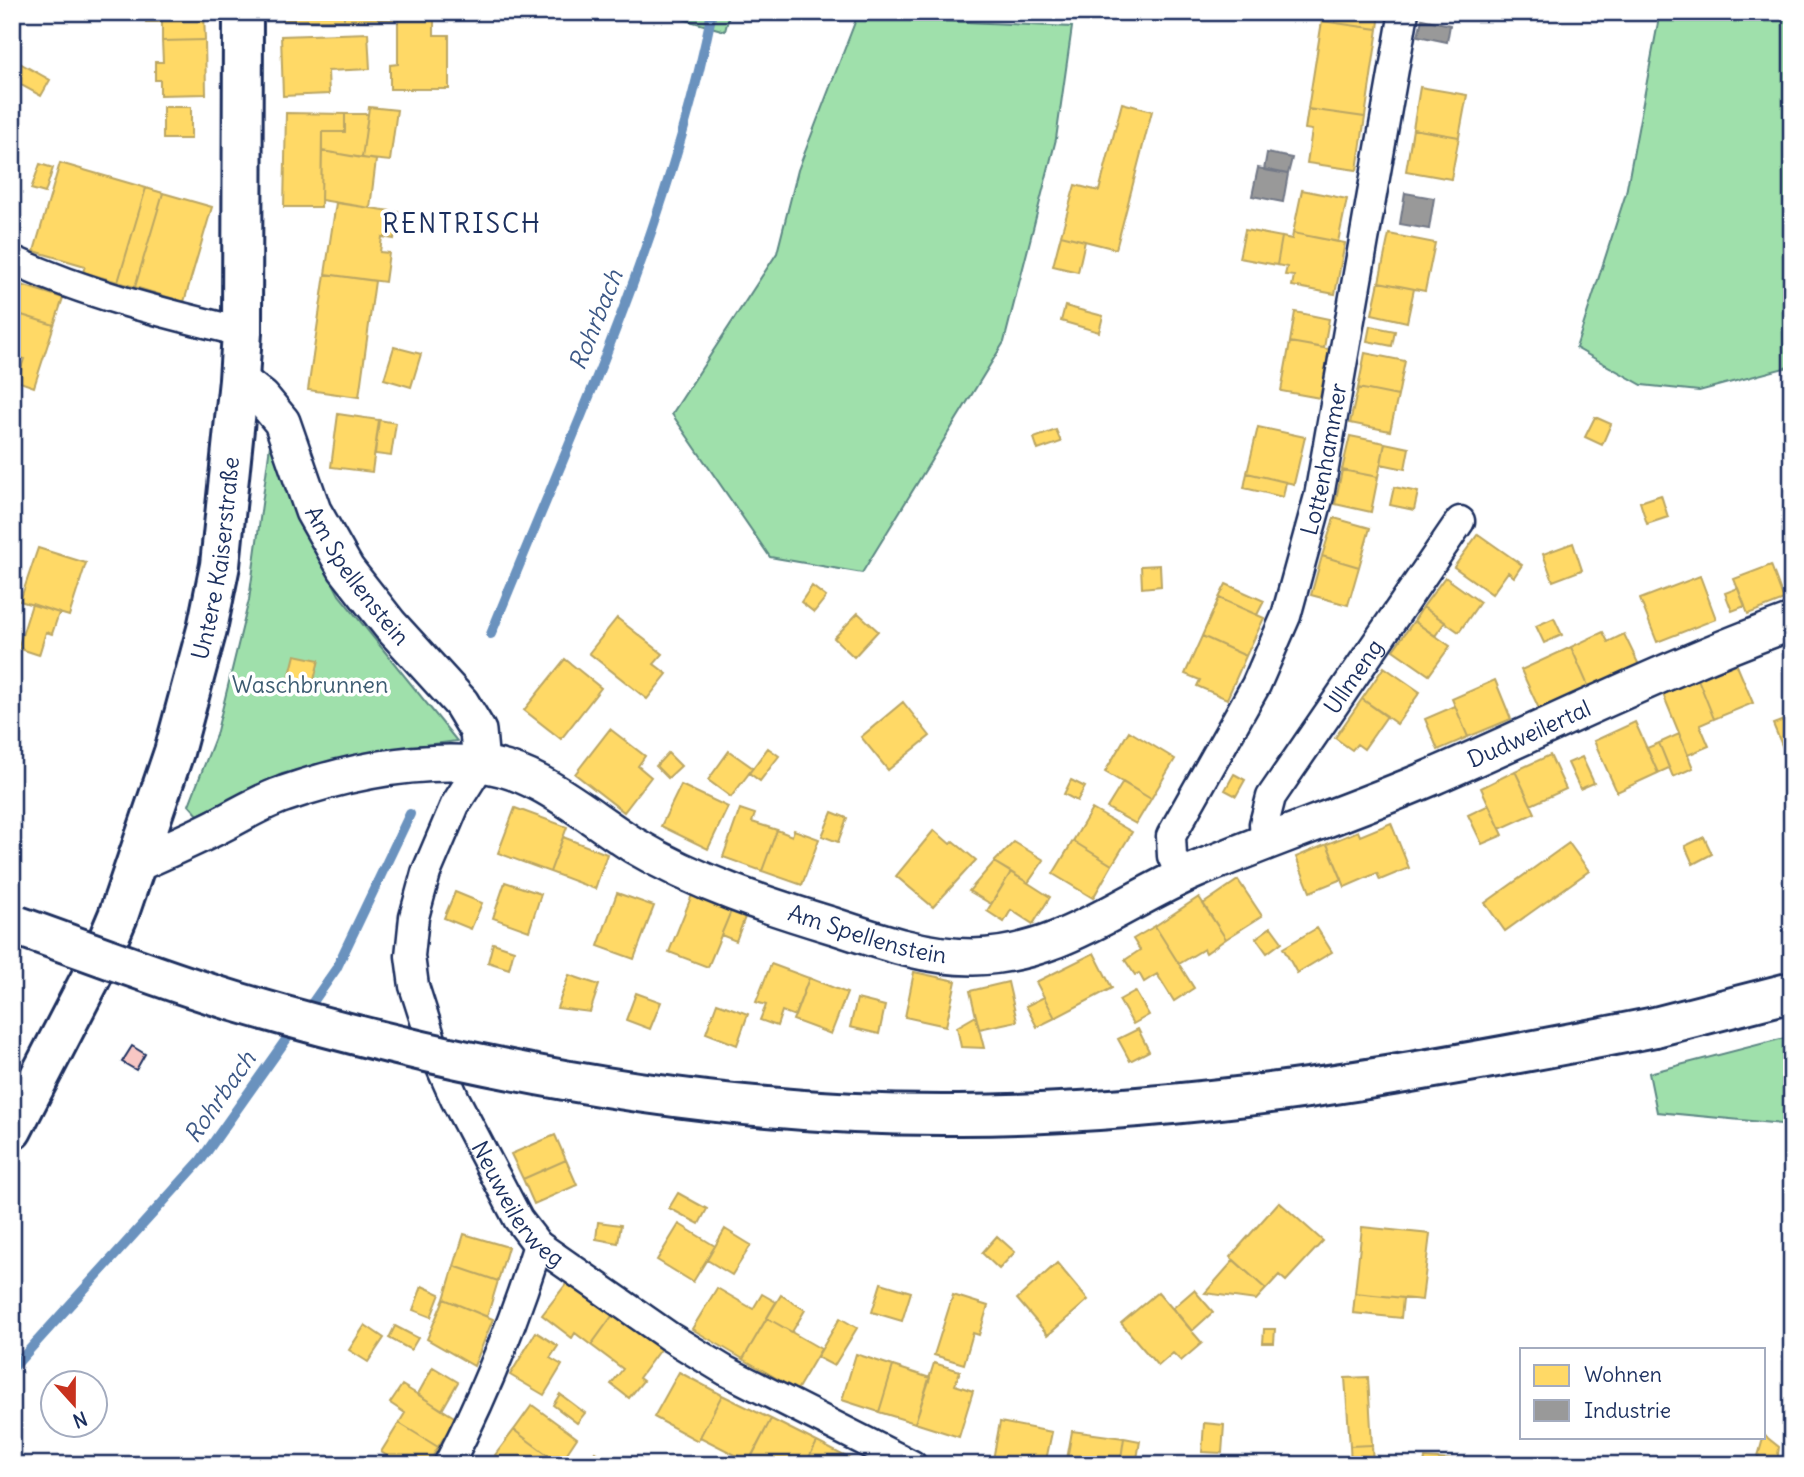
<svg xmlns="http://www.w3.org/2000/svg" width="1804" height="1477" font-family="Delius,sans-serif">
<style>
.green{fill:#9fe0ab;stroke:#5d8884;stroke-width:2}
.homes{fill:#ffd966;stroke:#bba664;stroke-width:2}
.industry{fill:#999;stroke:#737987;stroke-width:2}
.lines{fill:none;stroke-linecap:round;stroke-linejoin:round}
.stream{stroke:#6b92be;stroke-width:10}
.building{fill:#f8c7c4;stroke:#1b2f5e;stroke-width:2}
.minor-casing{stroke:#1b2f5e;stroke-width:33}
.tertiary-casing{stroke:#1b2f5e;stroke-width:40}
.secondary-casing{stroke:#1b2f5e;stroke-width:44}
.minor{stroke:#fff;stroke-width:28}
.tertiary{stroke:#fff;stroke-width:35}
.secondary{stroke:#fff;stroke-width:38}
.secondary-bridge-casing{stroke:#1b2f5e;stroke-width:44;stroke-linecap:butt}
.secondary-bridge{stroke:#fff;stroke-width:38}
.labels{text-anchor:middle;stroke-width:7;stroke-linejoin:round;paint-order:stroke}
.street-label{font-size:23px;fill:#1b2f5e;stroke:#fff}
.park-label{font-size:23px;fill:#3c5b71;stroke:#fff}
.water-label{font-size:24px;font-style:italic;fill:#3c5886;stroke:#fff}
.quarter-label{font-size:26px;letter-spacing:2px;fill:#1b2f5e;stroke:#fff}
</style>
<rect width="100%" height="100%" fill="#fff"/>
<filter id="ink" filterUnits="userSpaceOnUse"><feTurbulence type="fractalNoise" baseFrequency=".0143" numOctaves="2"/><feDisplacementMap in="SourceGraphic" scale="14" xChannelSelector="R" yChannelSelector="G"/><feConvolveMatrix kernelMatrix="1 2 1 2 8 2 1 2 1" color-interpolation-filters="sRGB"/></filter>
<g filter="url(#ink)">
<path class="green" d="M658 12H730L725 31Z
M1660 12H1792V366L1699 391 1642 385 1576 348 1626 193Z
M857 17 1072 27 1056 139 1004 342 862 573 770 557 672 414 777 253 798 170Z
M270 445 277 447 289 496 339 595 457 741 365 753 282 774 198 815 189 805 216 735 249 600Z
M1792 1036V1125L1657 1112 1649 1073Z"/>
<path class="homes" d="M145 12H204L205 40 162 41V22H146Z
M282 12H344V20H282Z
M344 12H431V19L344 20Z
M1336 12H1380L1378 29 1335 23Z
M398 19H434V35H449V89H390V65L398 64Z
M1322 21 1378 29 1365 117 1308 109Z
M368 33 370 69 328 71 329 94 283 96 281 36Z
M205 40 206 94 160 95V80H155V62H163L162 41Z
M18 62 50 80 41 96 12 80V73Z
M1420 87 1467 95 1459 137 1413 129Z
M1122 103 1152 111 1116 249 1061 235 1075 185 1099 191Z
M163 107H191V139H163Z
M369 107 397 110 390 161 362 158Z
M1308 109 1365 117 1357 170 1307 163 1312 130 1305 129Z
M286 113 345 114V132H322L321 207H284Z
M345 114H368L362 158 322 151V132H345Z
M1413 129 1459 137 1451 179 1406 171Z
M322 151 376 160 370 208 321 200Z
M60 163 146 188 118 282 83 272 85 266 34 251Z
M40 164 53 168 45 193 31 189Z
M146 188 163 193 135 287 118 282Z
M1302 190 1347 199 1338 242 1293 233Z
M163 193 212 207 184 302 135 287Z
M336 203 398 212 394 239 382 237 380 252 389 253 385 282 325 274Z
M1245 230 1282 237 1277 265 1239 258Z
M1293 233 1345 243 1335 294 1292 286 1294 276 1285 275 1287 267 1277 265 1282 237 1292 239Z
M1389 234 1435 243 1425 291 1379 282Z
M1061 235 1085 241 1078 272 1053 266Z
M325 274 375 281 359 397 308 390Z
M12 282 63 298 54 325 12 312Z
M1379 282 1414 289 1407 322 1372 314Z
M1065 306 1103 316 1099 332 1061 321Z
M12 312 54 325 34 387 17 381 24 359 12 355Z
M1295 312 1329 319 1324 348 1290 342Z
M1370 326 1395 331 1392 346 1367 341Z
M1290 342 1329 349 1320 398 1281 391Z
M394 347 421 354 411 387 384 379Z
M1365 353 1405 361 1398 396 1358 388Z
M1358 388 1398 396 1390 431 1350 423Z
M338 414 379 420 372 472 331 467Z
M1595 417 1611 424 1602 445 1585 437Z
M379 420 396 423 391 456 375 454Z
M1258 427 1305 437 1294 484 1247 473Z
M1056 430 1061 442 1038 450 1034 438Z
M1350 436 1385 443 1378 477 1342 470Z
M1385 443 1409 448 1405 469 1381 464Z
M1342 470 1378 477 1371 512 1335 504Z
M1247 473 1286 482 1283 497 1244 488Z
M1394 487 1418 492 1414 510 1390 505Z
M1661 495 1668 517 1647 524 1640 502Z
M1334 518 1370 528 1359 567 1322 556Z
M1478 534 1522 565 1514 577 1508 572 1492 594 1454 567Z
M1573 543 1582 570 1553 581 1543 554Z
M38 548 86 563 69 616 20 601Z
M1322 556 1359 567 1348 605 1311 595Z
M1160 565 1161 586 1142 588 1141 566Z
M1771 565 1784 600 1748 614 1734 579Z
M1700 576 1716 619 1657 642 1640 599Z
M1445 577 1480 602 1459 632 1423 607Z
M1226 584 1264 601 1257 615 1219 598Z
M812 586 826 597 814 612 801 602Z
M1738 588 1745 606 1732 611 1725 593Z
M1219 598 1264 618 1246 656 1202 636Z
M32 604 59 613 52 634 46 632 39 655 18 648Z
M1423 607 1445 622 1435 636 1414 621Z
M858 613 878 631 854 657 834 638Z
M617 618 663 654 654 664 667 674 647 699 589 653Z
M1554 618 1562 635 1544 643 1536 626Z
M1414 621 1450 646 1429 675 1393 650Z
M1603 632 1608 642 1624 634 1639 665 1589 688 1571 647Z
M1202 636 1246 656 1227 699 1197 686 1200 680 1185 674Z
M1571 647 1589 688 1540 711 1521 670Z
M295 655 319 660 313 684 289 679Z
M565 659 601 688 561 739 524 710Z
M1736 663 1753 703 1714 719 1698 679Z
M1384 667 1420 692 1397 724 1362 699Z
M1698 679 1714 719 1700 725 1709 746 1688 755 1663 694Z
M1495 680 1511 719 1468 737 1452 699Z
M1362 699 1387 716 1364 749 1357 744 1352 750 1335 738Z
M903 702 930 736 888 770 861 737Z
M1455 706 1468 737 1438 750 1425 719Z
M1792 717V753L1786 755 1773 724Z
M1635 722 1658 773 1617 792 1594 741Z
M610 729 645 756 638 766 651 777 624 812 575 774Z
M1129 731 1175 759 1151 799 1105 772Z
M1679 734 1693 768 1673 777 1659 743Z
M1659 743 1669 768 1658 773 1647 748Z
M768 748 779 756 760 781 749 773Z
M729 751 753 768 731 797 708 780Z
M668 753 681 766 668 778 656 766Z
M1550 755 1566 789 1531 805 1515 771Z
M1582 757 1594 783 1580 789 1568 763Z
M1515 771 1535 813 1500 829 1481 788Z
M1234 774 1245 780 1236 796 1225 790Z
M1071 780 1085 787 1077 801 1064 794Z
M1123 782 1151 799 1136 824 1107 808Z
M681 785 728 807 708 849 661 826Z
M1489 805 1503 835 1482 844 1468 815Z
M515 808 567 827 550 872 498 853Z
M740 809 755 814 752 822 777 830 762 871 723 857Z
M1092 809 1132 832 1112 865 1073 841Z
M832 812 847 818 838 842 822 836Z
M1391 823 1409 868 1380 880 1377 873 1345 887 1327 844 1358 831 1360 836Z
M777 830 792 836 794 830 819 839 802 885 762 871Z
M934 830 950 844 953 841 976 860 933 907 896 876Z
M563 837 607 854 595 889 550 872Z
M1704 837 1712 854 1693 864 1685 846Z
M1073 841 1112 865 1093 898 1053 874Z
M1014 842 1044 860 1028 883 994 862Z
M1569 843 1589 871 1505 931 1485 903Z
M1327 844 1342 879 1310 892 1296 857Z
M994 862 1011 872 991 904 969 891Z
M1011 872 1050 897 1033 924 1011 910 1004 922 987 911Z
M1238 880 1262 916 1226 939 1203 904Z
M505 882 541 894 529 931 493 918Z
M455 892 482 903 471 929 444 918Z
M617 893 654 906 634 959 598 946Z
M692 895 731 911 708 967 669 952Z
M1199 897 1226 939 1206 953 1204 949 1179 964 1155 926Z
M731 911 745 917 736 941 721 935Z
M1155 926 1194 988 1174 1001 1157 974 1144 982 1139 973 1135 975 1125 960 1140 950 1133 939Z
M1271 927 1282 942 1267 953 1256 938Z
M1317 928 1332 952 1297 973 1283 948Z
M493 943 514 950 509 969 488 962Z
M1094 953 1112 988 1055 1018 1036 982Z
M771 964 809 978 795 1016 782 1011 777 1026 760 1020 766 1005 756 1002Z
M914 972 956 981 946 1026 905 1017Z
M569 975 599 985 590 1012 557 1008Z
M809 978 847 993 831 1034 793 1020Z
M1008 982 1017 1021 979 1029 970 991Z
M1135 991 1149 1015 1133 1024 1119 1000Z
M636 993 661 1002 650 1029 626 1020Z
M1044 997 1055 1018 1037 1027 1026 1006Z
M857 999 885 1006 879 1034 850 1027Z
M717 1003 748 1014 737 1045 706 1033Z
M976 1016 984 1048 961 1047 957 1027Z
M1138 1029 1149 1051 1130 1061 1118 1039Z
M555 1135 566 1160 523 1179 511 1154Z
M566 1160 577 1185 534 1204 523 1179Z
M678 1193 707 1209 699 1224 669 1208Z
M1279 1202 1323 1241 1286 1281 1279 1275 1266 1289 1230 1257Z
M598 1222 621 1225 618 1243 596 1239Z
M679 1224 715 1246 693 1282 657 1260Z
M1362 1227 1430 1234 1422 1300 1355 1293Z
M725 1229 751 1245 732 1275 707 1260Z
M464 1234 508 1247 498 1281 454 1266Z
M997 1236 1015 1252 999 1269 982 1253Z
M1234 1260 1266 1289 1256 1300 1205 1293Z
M1057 1263 1088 1300 1048 1335 1017 1299Z
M454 1266 498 1281 487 1317 444 1299Z
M570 1279 615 1312 591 1345 575 1333 572 1338 542 1315Z
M881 1283 911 1292 902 1321 872 1312Z
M422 1286 440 1294 431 1317 413 1310Z
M717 1288 753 1309 762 1294 776 1302 743 1359 692 1329Z
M1194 1290 1213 1312 1192 1331 1173 1308Z
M1158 1292 1202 1343 1181 1361 1173 1353 1158 1366 1121 1323Z
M1355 1293 1403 1298 1401 1318 1353 1313Z
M781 1295 805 1310 792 1332 767 1318Z
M953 1295 988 1306 979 1335 973 1333 964 1364 934 1355Z
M444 1299 493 1319 474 1366 427 1339Z
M615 1312 661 1348 639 1378 643 1381 629 1398 611 1384 623 1369 591 1345Z
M767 1318 821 1349 797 1390 743 1359Z
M840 1318 857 1328 834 1366 817 1357Z
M365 1325 384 1338 368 1362 349 1350Z
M395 1326 418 1338 411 1350 389 1338Z
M1264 1329H1275L1274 1343H1263Z
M536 1332 558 1346 550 1358 562 1365 544 1395 510 1375Z
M856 1354 893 1366 879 1412 842 1400Z
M934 1363 960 1371 955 1385 973 1391 959 1437 915 1423Z
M893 1366 930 1378 915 1423 879 1412Z
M433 1367 458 1382 442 1410 418 1394Z
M679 1372 722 1395 698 1441 654 1417Z
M1368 1377 1372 1445 1350 1446 1345 1378Z
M402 1385 456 1418 438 1447 399 1423 405 1413 390 1403Z
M560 1394 585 1413 577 1423 553 1405Z
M722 1395 771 1419 749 1462 700 1437Z
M532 1405 577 1438 567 1453 573 1458 568 1465H561L514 1430Z
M771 1419 817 1442 805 1465H766L751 1457Z
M1000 1422 1052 1432 1045 1465H992Z
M399 1423 438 1447 428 1465H402L381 1452Z
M1204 1423 1224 1425 1222 1453 1202 1452Z
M514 1430 561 1465H508L495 1455Z
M1072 1431 1124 1438 1120 1465H1066Z
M1764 1435 1779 1447 1777 1463 1757 1460Z
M1124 1438 1140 1441 1136 1465H1120Z
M817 1442 860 1464V1465H805Z
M1372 1445 1373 1465H1351L1350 1446Z
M595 1452 607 1461 604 1465 586 1464Z
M1239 1458 1292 1463V1465H1239Z
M1425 1458 1451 1460V1465H1424Z
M1757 1460 1777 1463 1787 1465H1756Z
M1517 1461 1547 1462V1465H1516Z"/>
<path class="industry" d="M1422 19 1450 25 1447 42 1418 36Z
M1267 153 1292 158 1288 174 1264 170Z
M1258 168 1288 174 1283 202 1252 196Z
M1405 193 1434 198 1429 229 1400 224Z"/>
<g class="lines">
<path class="stream" d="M491 634C573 431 669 228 712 12
M306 1012 336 969 410 814
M12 1369 201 1160 295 1027"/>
</g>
<path class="building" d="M132 1046 145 1054 136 1070 122 1062Z"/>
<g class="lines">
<defs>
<g id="minor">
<path d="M12 260C86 294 163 313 242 332"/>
<path id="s1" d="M481 764 455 805 426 873 414 917 410 956 414 986 438 1061 455 1099 518 1219 538 1245 670 1337 726 1371 912 1465"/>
<path id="s2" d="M1265 841 1264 824 1271 797 1460 521"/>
<path id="s3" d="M1181 877 1172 856 1171 836 1256 685 1286 616 1319 496 1404 12"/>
<path d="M448 1465C485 1394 514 1321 538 1245"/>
</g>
<g id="tertiary">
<path id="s4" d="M239 380 262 398 282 422 313 511 346 569 390 625 461 703 478 731 481 764"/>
<path id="s5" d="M138 863C165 851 193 839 220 825 240 815 262 801 284 794 344 773 413 759 478 764 538 769 586 816 635 846 697 883 765 905 834 926 879 941 925 957 973 957 1061 955 1121 902 1196 870 1274 837 1353 811 1430 778 1551 726 1668 667 1792 622"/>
</g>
<g id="secondary">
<path d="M1655 1027 1792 992"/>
<path id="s6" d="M12 1130 97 966 118 916 174 752 207 629 220 565 239 380 242 332 243 12"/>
</g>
</defs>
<use href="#minor" class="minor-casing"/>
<use href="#tertiary" class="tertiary-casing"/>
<use href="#secondary" class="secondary-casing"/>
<use href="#minor" class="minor"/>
<use href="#tertiary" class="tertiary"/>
<use href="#secondary" class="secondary"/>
<defs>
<path id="secondary-bridge" d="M18 926C92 952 165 981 240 1003 471 1071 716 1117 958 1115 1196 1114 1422 1073 1655 1027"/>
</defs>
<use href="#secondary-bridge" class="secondary-bridge-casing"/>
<use href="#secondary-bridge" class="secondary-bridge"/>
</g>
</g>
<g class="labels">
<g class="street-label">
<text dy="8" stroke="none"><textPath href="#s3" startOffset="453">Lottenhammer</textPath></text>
<text dy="8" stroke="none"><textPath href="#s6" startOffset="611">Untere Kaiserstraße</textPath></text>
<text dy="8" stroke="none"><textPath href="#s4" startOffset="233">Am Spellenstein</textPath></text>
<text dy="8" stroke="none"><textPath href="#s2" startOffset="191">Ullmeng</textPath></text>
<text dy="8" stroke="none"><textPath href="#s5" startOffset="1498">Dudweilertal</textPath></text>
<text dy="8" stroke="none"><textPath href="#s5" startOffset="788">Am Spellenstein</textPath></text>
<text dy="8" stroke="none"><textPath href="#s1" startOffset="481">Neuweilerweg</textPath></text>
</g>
<g class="park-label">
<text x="310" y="693">Waschbrunnen</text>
</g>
<g class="water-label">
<text transform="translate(596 320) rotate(-68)" y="8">Rohrbach</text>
<text transform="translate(220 1097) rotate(-55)" y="8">Rohrbach</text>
</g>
<g class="quarter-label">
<text x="462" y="233">RENTRISCH</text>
</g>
</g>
<rect width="1804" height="1477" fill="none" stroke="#fff" stroke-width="42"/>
<rect x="21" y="21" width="1762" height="1435" fill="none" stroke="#1b2f5e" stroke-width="2.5" filter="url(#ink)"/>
<rect x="1520" y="1348" width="245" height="91" fill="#ffffff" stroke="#a4acbf" stroke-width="2"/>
<rect x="1534" y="1365" width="35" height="21" fill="#ffd966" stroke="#a4acbf" stroke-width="2"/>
<text x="1584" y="1382" font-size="21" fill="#1b2f5e">Wohnen</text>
<rect x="1534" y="1400" width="35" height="21" fill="#999999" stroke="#a4acbf" stroke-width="2"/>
<text x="1584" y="1418" font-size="21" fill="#1b2f5e">Industrie</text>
<g transform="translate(74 1404) rotate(159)"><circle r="33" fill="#ffffff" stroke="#a4acbf" stroke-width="2"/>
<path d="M0-5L12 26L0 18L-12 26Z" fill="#c8321e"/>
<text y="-10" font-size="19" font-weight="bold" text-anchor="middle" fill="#1b2f5e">N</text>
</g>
</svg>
